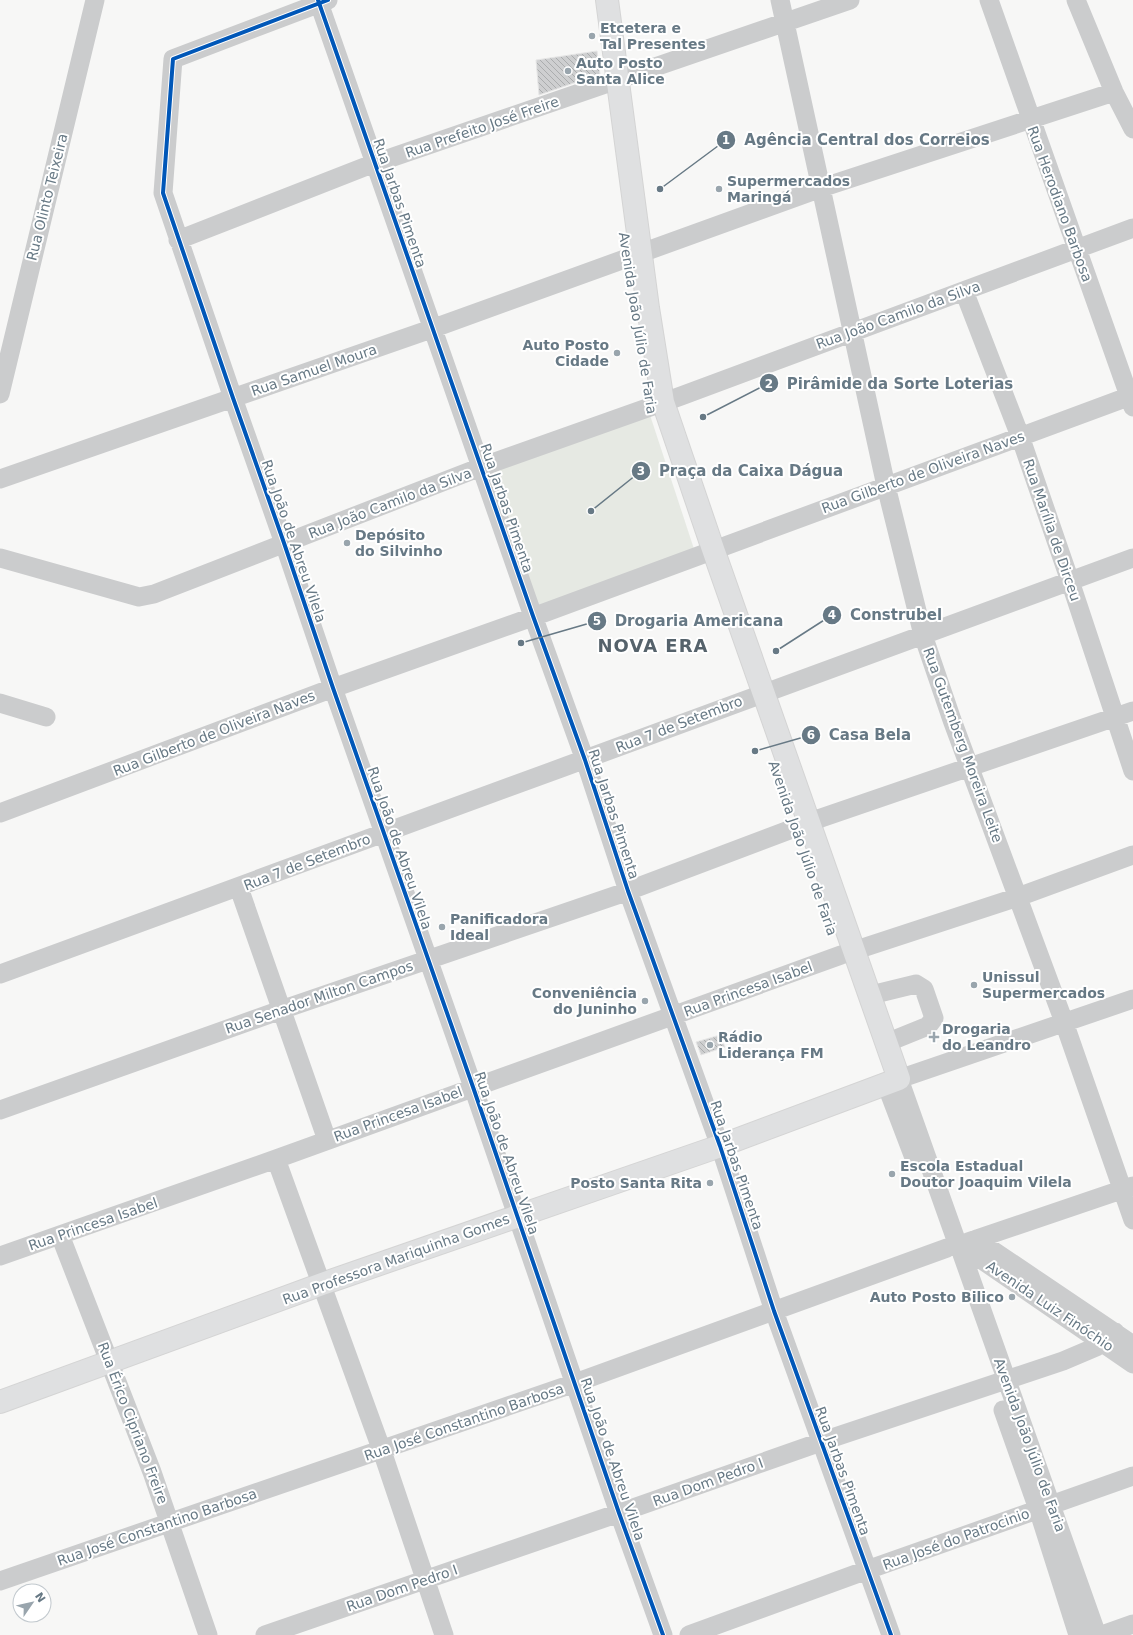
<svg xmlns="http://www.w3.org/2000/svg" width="1133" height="1635" font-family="'DejaVu Sans',sans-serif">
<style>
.green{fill:#e6e9e3}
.building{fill:url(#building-back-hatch);stroke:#e6e6e6}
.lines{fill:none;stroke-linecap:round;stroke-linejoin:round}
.major-casing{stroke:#d4d4d4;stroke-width:24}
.minor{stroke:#cbcccd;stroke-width:19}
.major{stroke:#dfe0e1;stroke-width:22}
.cycleway-casing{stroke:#fff;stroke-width:6}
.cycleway{stroke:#0057b8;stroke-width:4}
.poi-dot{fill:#99a5ad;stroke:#fff;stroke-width:1.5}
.labels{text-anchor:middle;stroke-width:4;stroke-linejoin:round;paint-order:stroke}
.poi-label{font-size:14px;font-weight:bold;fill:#677985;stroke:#fff;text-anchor:start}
.street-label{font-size:14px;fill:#677985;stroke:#fff}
.district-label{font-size:18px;font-weight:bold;letter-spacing:1px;fill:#55626b;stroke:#fff}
.leader{fill:none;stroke:#677985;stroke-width:1.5}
.callout-dot{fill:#677985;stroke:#fff;stroke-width:1.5}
.mark-label{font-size:12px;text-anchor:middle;font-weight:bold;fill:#fff}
.callout-label{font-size:15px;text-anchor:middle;font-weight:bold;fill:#677985;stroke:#fff;stroke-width:4;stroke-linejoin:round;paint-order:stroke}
</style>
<defs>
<pattern id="building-back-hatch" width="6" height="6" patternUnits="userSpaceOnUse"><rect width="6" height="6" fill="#cecfd0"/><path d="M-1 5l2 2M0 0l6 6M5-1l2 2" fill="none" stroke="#abadae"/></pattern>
</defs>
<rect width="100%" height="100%" fill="#f7f7f6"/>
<path class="green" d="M649 412 695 552 533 608 488 470Z"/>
<path class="building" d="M597 51 600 74 539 95 536 60Z
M720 1035 725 1047 701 1055 696 1042Z"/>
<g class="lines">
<defs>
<path id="major" d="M0 1402 322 1284 720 1146 899 1079 713 549 663 402 648 308 607 0"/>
</defs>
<use href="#major" class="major-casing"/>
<path class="minor" d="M318 0 533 616 585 760 628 891 720 1146 774 1311 891 1635
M328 0 173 59 163 193 233 398 284 543 333 688 473 1087 619 1513 663 1635
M780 0 886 486 923 635 952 720 1064 1022 1133 1220
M989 0 1133 407
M1076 0 1114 92 1133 129
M178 240 367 166 850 0
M964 291 1020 436 1070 581 1133 771
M0 394 95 0
M0 479 434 328 821 188 1114 92
M0 558 139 597 154 594 481 467 681 396 1133 228
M0 703 46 717
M0 813 333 688 541 614 1133 395
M239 888 327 1140
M0 974C378 837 755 695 1133 558
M871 995 916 984 924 989 934 1018 928 1026 886 1043
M886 1084 913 1155
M0 1110 281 1010 617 895 821 818 1133 711
M276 1159 382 1451 444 1635
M60 1235 152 1472 208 1635
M955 1237 899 1079 1133 999
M976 1239 1133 1345
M968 1242 1133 1186
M966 1249 1133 1364
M962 1254 1097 1635
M0 1256 276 1159 841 955 1018 897 1133 855
M1003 1410 1038 1509 1078 1635
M0 1581 575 1383 947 1248
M265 1635 619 1513 835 1437 1063 1361 1096 1347 1115 1332
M689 1635 867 1570 1133 1476
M1102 1635 1133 1624"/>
<use href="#major" class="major"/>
<defs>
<path id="cycleway" d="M318 0 533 616 585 760 628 891 720 1146 774 1311 891 1635
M328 0 173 59 163 193 233 398 284 543 333 688 473 1087 619 1513 663 1635"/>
</defs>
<use href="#cycleway" class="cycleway-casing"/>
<use href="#cycleway" class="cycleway"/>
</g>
<g class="poi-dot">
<circle cx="592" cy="36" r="4"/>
<circle cx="568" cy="71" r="4"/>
<circle cx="719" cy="189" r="4"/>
<circle cx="617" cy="353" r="4"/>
<circle cx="347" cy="543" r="4"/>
<circle cx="442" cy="927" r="4"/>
<circle cx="974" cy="985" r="4"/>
<circle cx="645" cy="1001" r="4"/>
<path d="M932 1031h4v4h4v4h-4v4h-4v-4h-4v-4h4z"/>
<circle cx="710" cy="1045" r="4"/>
<circle cx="892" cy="1174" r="4"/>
<circle cx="710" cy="1183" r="4"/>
<circle cx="1012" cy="1297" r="4"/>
</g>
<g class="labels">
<g class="poi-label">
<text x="600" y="33">Etcetera e<tspan x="600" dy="16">Tal Presentes</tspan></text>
<text x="576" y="68">Auto Posto<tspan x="576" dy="16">Santa Alice</tspan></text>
<text x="727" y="186">Supermercados<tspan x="727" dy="16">Maringá</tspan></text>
<text x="609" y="350" text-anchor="end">Auto Posto<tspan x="609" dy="16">Cidade</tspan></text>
<text x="355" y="540">Depósito<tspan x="355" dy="16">do Silvinho</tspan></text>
<text x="450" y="924">Panificadora<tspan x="450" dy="16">Ideal</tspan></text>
<text x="982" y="982">Unissul<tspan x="982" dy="16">Supermercados</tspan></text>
<text x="637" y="998" text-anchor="end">Conveniência<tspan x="637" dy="16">do Juninho</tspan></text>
<text x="942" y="1034">Drogaria<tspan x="942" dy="16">do Leandro</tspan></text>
<text x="718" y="1042">Rádio<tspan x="718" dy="16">Liderança FM</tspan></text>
<text x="900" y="1171">Escola Estadual<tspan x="900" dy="16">Doutor Joaquim Vilela</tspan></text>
<text x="702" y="1188" text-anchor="end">Posto Santa Rita</text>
<text x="1004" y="1302" text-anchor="end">Auto Posto Bilico</text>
</g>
<g class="street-label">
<text transform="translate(482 127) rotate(-19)" y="5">Rua Prefeito José Freire</text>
<text transform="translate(47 197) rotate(-76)" y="5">Rua Olinto Teixeira</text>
<text transform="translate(400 203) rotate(71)" y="5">Rua Jarbas Pimenta</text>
<text transform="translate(1060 204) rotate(70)" y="5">Rua Herodiano Barbosa</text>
<text transform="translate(898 315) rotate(-20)" y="5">Rua João Camilo da Silva</text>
<text transform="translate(638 323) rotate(81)" y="5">Avenida João Júlio de Faria</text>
<text transform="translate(314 370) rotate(-19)" y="5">Rua Samuel Moura</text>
<text transform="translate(923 472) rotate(-20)" y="5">Rua Gilberto de Oliveira Naves</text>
<text transform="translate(390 503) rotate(-21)" y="5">Rua João Camilo da Silva</text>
<text transform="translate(507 508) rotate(71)" y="5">Rua Jarbas Pimenta</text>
<text transform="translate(1052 530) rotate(71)" y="5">Rua Marília de Dirceu</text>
<text transform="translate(294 541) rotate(71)" y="5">Rua João de Abreu Vilela</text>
<text transform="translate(679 724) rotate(-21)" y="5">Rua 7 de Setembro</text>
<text transform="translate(214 733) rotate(-21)" y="5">Rua Gilberto de Oliveira Naves</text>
<text transform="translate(963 745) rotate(70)" y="5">Rua Gutemberg Moreira Leite</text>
<text transform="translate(614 814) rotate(72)" y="5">Rua Jarbas Pimenta</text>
<text transform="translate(400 848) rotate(71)" y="5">Rua João de Abreu Vilela</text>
<text transform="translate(803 848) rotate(71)" y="5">Avenida João Júlio de Faria</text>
<text transform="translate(307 862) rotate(-21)" y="5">Rua 7 de Setembro</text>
<text transform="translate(748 989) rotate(-20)" y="5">Rua Princesa Isabel</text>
<text transform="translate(319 997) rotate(-19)" y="5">Rua Senador Milton Campos</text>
<text transform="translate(398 1114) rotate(-20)" y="5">Rua Princesa Isabel</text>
<text transform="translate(507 1153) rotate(71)" y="5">Rua João de Abreu Vilela</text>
<text transform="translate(737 1165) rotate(71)" y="5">Rua Jarbas Pimenta</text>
<text transform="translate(93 1224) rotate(-19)" y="5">Rua Princesa Isabel</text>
<text transform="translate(396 1259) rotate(-20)" y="5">Rua Professora Mariquinha Gomes</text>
<text transform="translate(1050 1306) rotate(34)" y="5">Avenida Luiz Finóchio</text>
<text transform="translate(464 1422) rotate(-19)" y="5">Rua José Constantino Barbosa</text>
<text transform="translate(133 1423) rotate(69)" y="5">Rua Érico Cipriano Freire</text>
<text transform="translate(1030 1445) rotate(70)" y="5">Avenida João Júlio de Faria</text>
<text transform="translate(613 1459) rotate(71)" y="5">Rua João de Abreu Vilela</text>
<text transform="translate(843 1471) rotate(70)" y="5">Rua Jarbas Pimenta</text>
<text transform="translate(708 1482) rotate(-20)" y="5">Rua Dom Pedro I</text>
<text transform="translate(157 1527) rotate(-19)" y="5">Rua José Constantino Barbosa</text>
<text transform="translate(956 1539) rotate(-20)" y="5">Rua José do Patrocinio</text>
<text transform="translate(402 1588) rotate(-19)" y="5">Rua Dom Pedro I</text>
</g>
<g class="district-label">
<text x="653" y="652">NOVA ERA</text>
</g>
</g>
<path class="leader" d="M660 189L726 140M703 417L769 383M591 511L641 471M776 651L832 615M521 643L597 621M755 751L811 735"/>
<g class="callout-dot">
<circle cx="660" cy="189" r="4"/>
<circle cx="703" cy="417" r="4"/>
<circle cx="591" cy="511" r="4"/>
<circle cx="776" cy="651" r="4"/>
<circle cx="521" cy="643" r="4"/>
<circle cx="755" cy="751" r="4"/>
<circle cx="726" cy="140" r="10"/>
<circle cx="769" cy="383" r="10"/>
<circle cx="641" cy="471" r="10"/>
<circle cx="832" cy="615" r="10"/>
<circle cx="597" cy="621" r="10"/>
<circle cx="811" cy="735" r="10"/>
</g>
<g class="mark-label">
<text x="726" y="144">1</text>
<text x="769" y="388">2</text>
<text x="641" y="475">3</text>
<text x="832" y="619">4</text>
<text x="597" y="625">5</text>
<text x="811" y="739">6</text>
</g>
<g class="callout-label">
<text x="867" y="145">Agência Central dos Correios</text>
<text x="900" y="389">Pirâmide da Sorte Loterias</text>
<text x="751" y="476">Praça da Caixa Dágua</text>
<text x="896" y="620">Construbel</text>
<text x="699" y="626">Drogaria Americana</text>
<text x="870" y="740">Casa Bela</text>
</g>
<g transform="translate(32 1603) rotate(56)"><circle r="19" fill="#ffffff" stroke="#c2c9ce"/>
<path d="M0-3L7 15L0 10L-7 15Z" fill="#99a5ad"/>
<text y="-6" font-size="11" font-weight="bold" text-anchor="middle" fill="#677985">N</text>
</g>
</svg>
